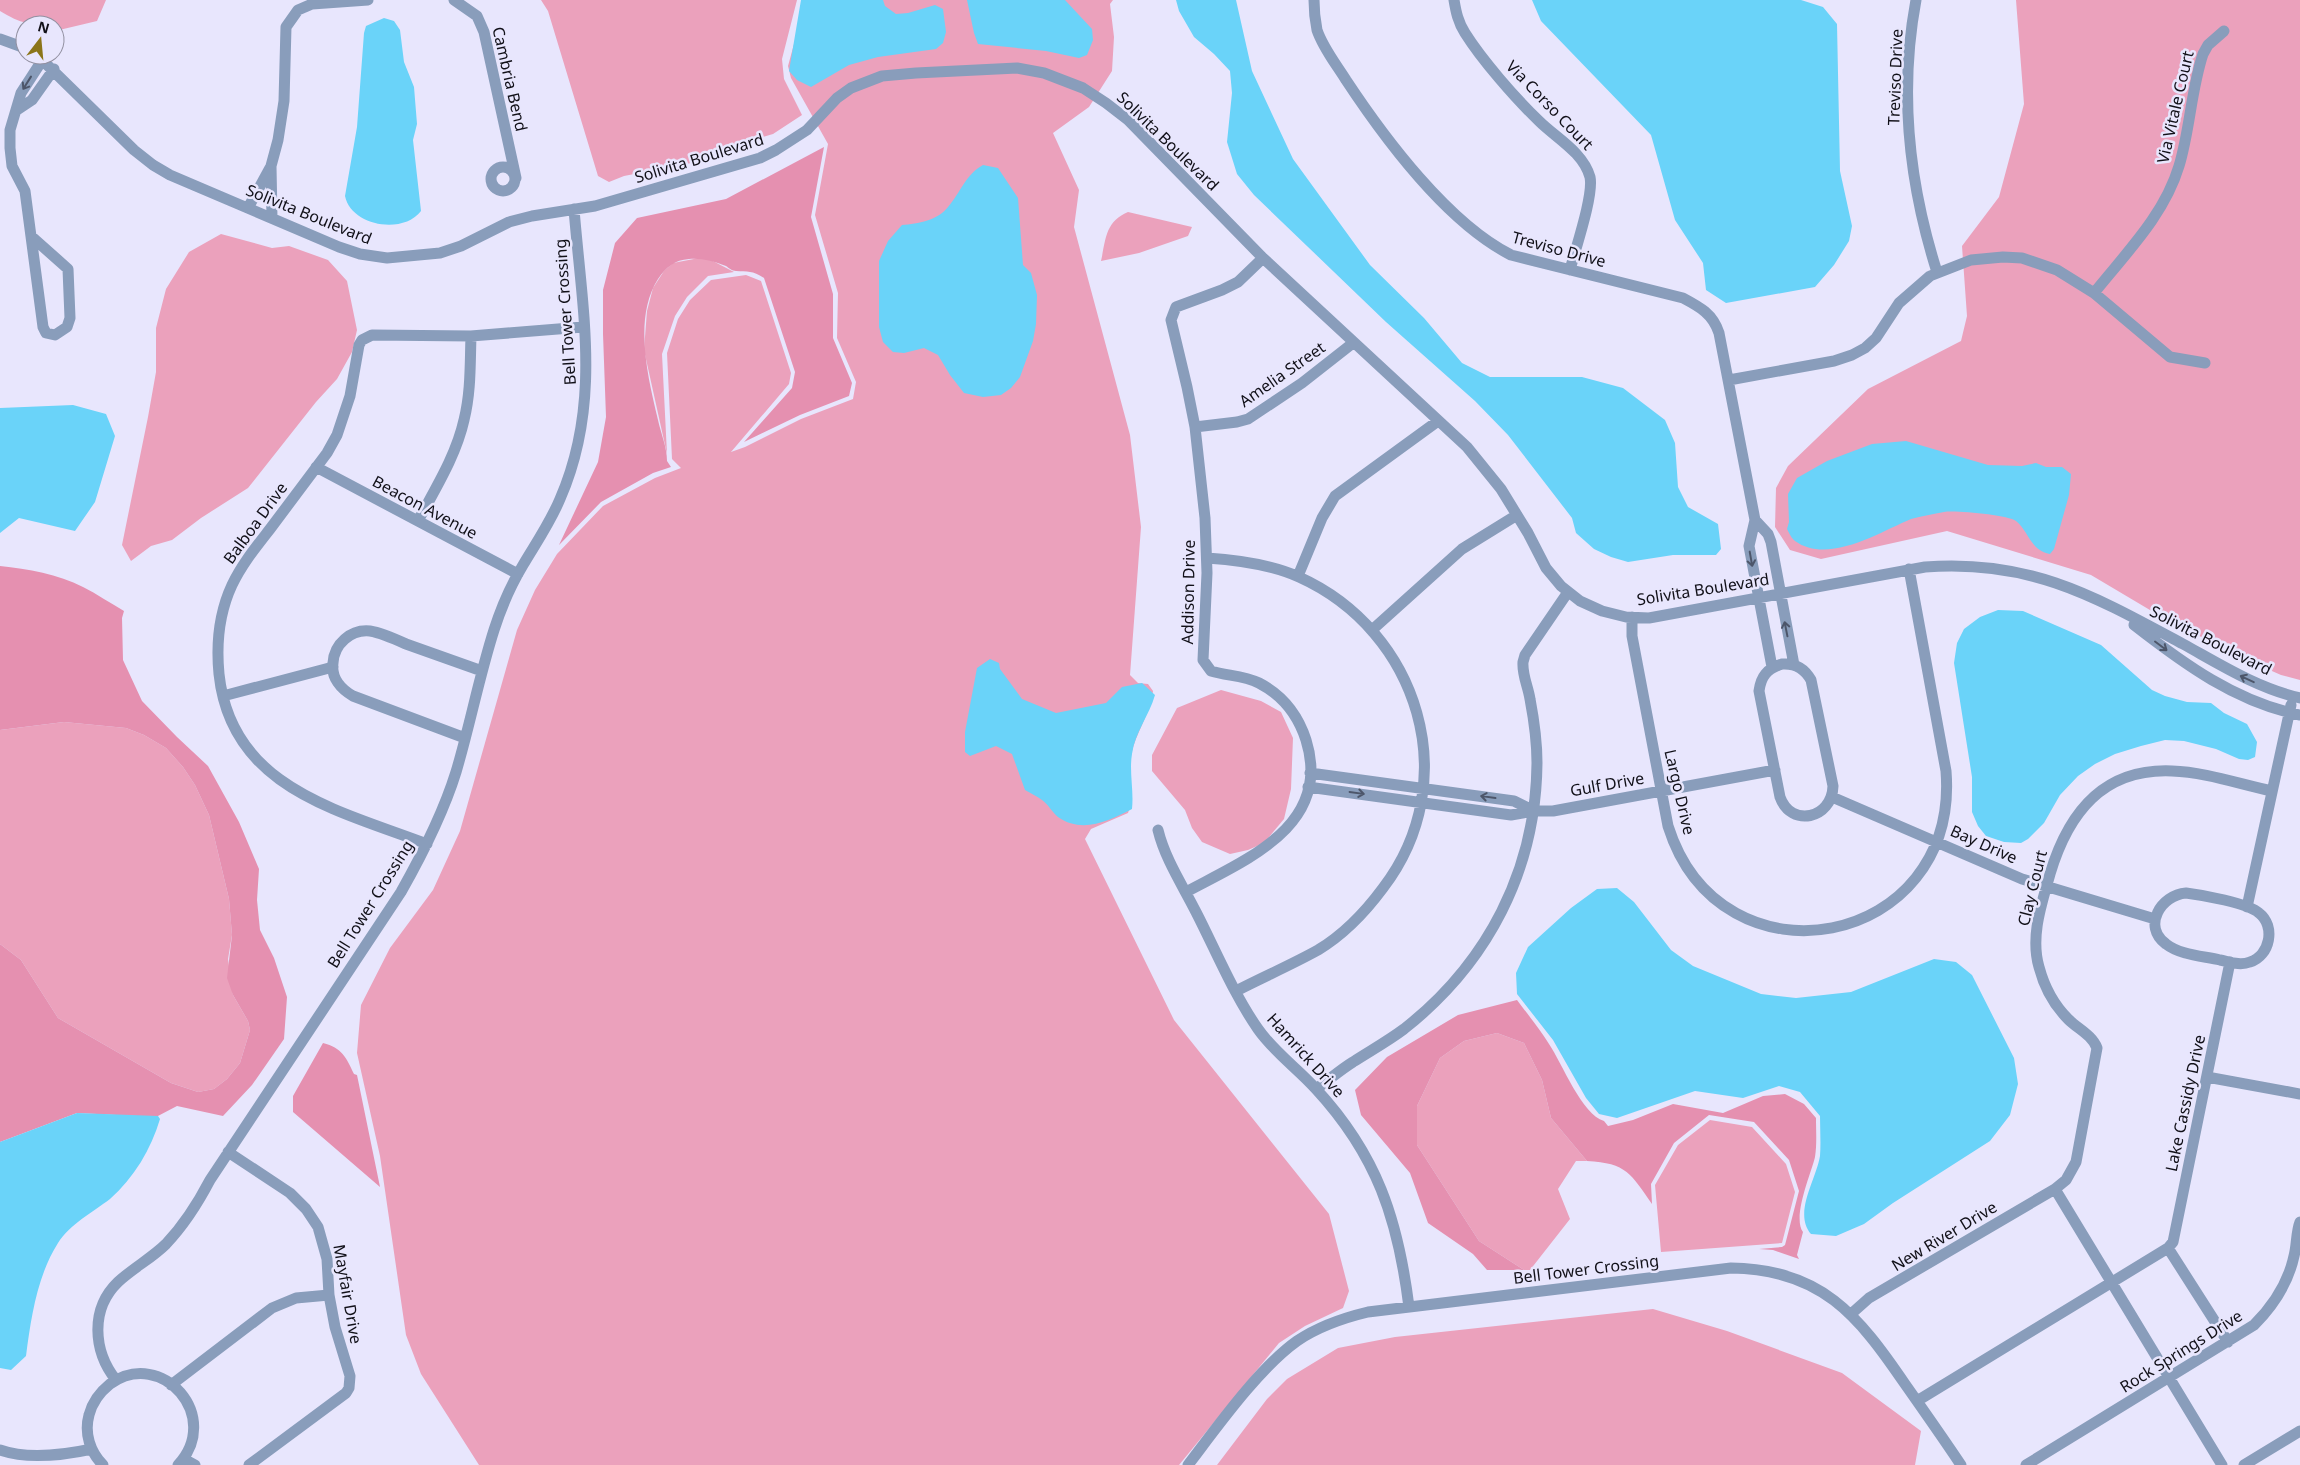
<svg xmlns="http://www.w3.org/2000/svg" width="2300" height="1465" font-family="'Noto Sans',sans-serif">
<rect width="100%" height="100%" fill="#e8e6fd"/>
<!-- green -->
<path fill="#eba1bc" d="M0 0H106L97 21 55 31V25C31 25 21 24 0 11Z
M541 0H797L782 59 784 79 802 115 773 134 750 141 722 157 624 176 609 182 598 176 548 11Z
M806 0H1113L1110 4 1114 37 1112 71 1089 107 1053 133 1079 190 1074 227 1130 435 1141 527 1130 675 1138 683 1148 684 1153 691C1149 720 1131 737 1129 770 1129 785 1134 798 1128 813L1091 829 1085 839 1174 1020 1329 1214 1349 1291 1343 1308 1305 1326 1279 1343 1179 1465H479L421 1374 406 1335 380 1156 357 1053 361 1005 390 948 433 890 460 831 517 630 535 590 557 554 603 506 655 478 681 468 672 459 667 353 678 319 690 300 711 280 746 275 761 281 791 373 789 384 731 452 745 447 801 419 853 399 856 382 837 338 838 293 815 215 828 144 791 78 788 66Z
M2016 0H2300V680L2281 675 2240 657 2155 613 2091 575 1947 531 1821 559 1790 550 1775 527 1776 488 1788 466 1868 389 1961 341 1967 316 1962 246 1999 197 2024 104Z
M1128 212 1192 227 1188 236 1139 253 1101 261C1106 239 1105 222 1128 212Z
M221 234 272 248 289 246 328 260 347 281 357 330 352 352 337 379 316 402 248 488 201 518 172 540 151 546 131 561 122 545 148 417 156 372V328L166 289 189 252Z
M699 258 711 260 734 272 708 276 687 297 675 316 662 354 667 454 644 350 647 311 653 288 664 271 673 263Z
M1221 690 1261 701 1281 712 1293 738 1291 789 1284 819 1264 843 1248 850 1230 854 1202 842 1192 828 1185 810 1152 771V755L1177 708Z
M64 722 126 728 144 735 166 748 183 767 195 785 209 815 229 899 232 935 228 959 233 995 248 1021 250 1030 240 1063 227 1079 214 1089 198 1092 171 1083 58 1018 21 960 0 944V730Z
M1497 1033 1524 1043 1542 1080 1551 1118 1587 1161H1576L1558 1189 1570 1219 1530 1270H1524L1479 1241 1417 1145V1106L1440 1058 1464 1041Z
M1710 1120 1752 1127 1786 1164 1795 1192 1782 1243 1661 1252 1655 1185 1678 1145Z
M1653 1309 1727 1331 1842 1373 1921 1431 1915 1465H1217L1267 1399 1287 1379 1338 1348 1395 1337Z"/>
<!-- forest -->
<path fill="#e590b0" d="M824 147 811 217 833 294V338L852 383 849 396 800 415 744 442 792 388 795 372 764 278C752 270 748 272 736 271 732 271 729 268 726 266 713 261 702 258 689 259 675 260 666 267 658 279 633 318 648 378 658 420 661 434 667 447 667 461L671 467 653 473 601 502 559 545 598 462 606 417 603 334V290L615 243 637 218 726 199Z
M0 566C28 569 58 574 83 587 97 594 110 603 124 611L122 618 123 660 142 701 177 737 208 766 239 822 259 869 257 900 260 930 274 958 287 997 284 1039 252 1085 223 1116 177 1106 156 1117 77 1113 0 1142V944L21 960 58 1018 171 1083 198 1092 214 1089 227 1079 240 1063 250 1030 248 1021 233 995 227 978 232 935 229 899 209 815 195 785 183 767 166 748 144 735 126 728 64 722 0 730Z
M1517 1000C1528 1015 1540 1029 1549 1044 1562 1063 1582 1115 1604 1121L1608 1126 1633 1120 1673 1104 1723 1113 1763 1096 1785 1094 1804 1104 1816 1118C1816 1130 1817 1145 1815 1157 1811 1174 1792 1217 1803 1232L1797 1255 1799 1259 1773 1250 1759 1249 1782 1247 1785 1245 1799 1191 1789 1160 1754 1122 1709 1115 1674 1143 1651 1184 1652 1204C1631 1174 1627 1163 1587 1161L1551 1118 1542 1080 1524 1043 1497 1033 1464 1041 1440 1058 1417 1106V1145L1479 1241 1524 1270H1487L1473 1254 1428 1223 1410 1173 1361 1115 1355 1090 1387 1057 1458 1015Z
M323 1043C342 1048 346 1057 354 1074L357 1075 380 1187 293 1112V1096Z"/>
<!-- water -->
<path fill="#6ad3f9" d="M801 0H883L885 6 896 14 908 13 935 5 943 9 946 32 943 43 936 49 878 57 849 65 811 87 797 80 789 71Z
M967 0H1065L1092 29 1093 40 1087 55 1079 58 1046 51 978 44 974 33Z
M1176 0H1236L1252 71 1293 159 1370 265 1424 318 1462 363 1490 377H1582L1623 388 1665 420 1675 443 1678 487 1688 507 1718 524 1721 549 1716 555H1673L1628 562 1611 557 1594 549 1576 533 1572 518 1508 435 1475 401 1386 322 1254 195 1237 174 1227 142 1232 93 1230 71 1214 54 1194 37 1179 11Z
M1532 0H1801L1823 7 1837 24 1840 171 1852 226 1849 241 1834 265 1815 287 1726 303 1706 290 1703 263 1675 220 1651 135 1541 21Z
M384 18 394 21 400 30 404 62 414 87 417 124 413 140 421 211C403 235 351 226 345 196L357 127 364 33 366 26Z
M983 165 998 168 1018 198 1023 265 1031 273 1037 295 1036 324 1033 341 1020 377 1011 388 1001 395 983 397 964 393 950 375 938 355 924 348 904 353 893 352 883 342 879 327V261L888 241 902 225C918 224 938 220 948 207 961 192 965 175 983 165Z
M73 405 106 414 115 436 95 502 75 531 19 518 0 533V408Z
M1906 441 1988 465 2022 466 2036 463 2046 467H2062L2071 474 2069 495 2054 549 2050 554C2030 550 2030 533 2016 521 2008 515 1955 510 1944 512 1934 514 1921 516 1911 519 1880 532 1828 565 1795 541 1792 539 1789 533 1787 529L1789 522 1788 494 1797 478 1827 461 1872 444Z
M1998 610 2023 611 2101 645 2152 690 2165 696 2187 702 2211 703 2224 713 2247 724 2257 742 2255 757 2248 760 2239 759 2216 749 2184 741 2165 740 2141 746 2115 754 2095 764 2078 776 2060 795 2044 823 2028 839 2021 843 2004 842 1986 836 1978 826 1972 812V777L1954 663 1957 643 1964 629 1980 617Z
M990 659 999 663 1000 669 1022 699 1056 713 1106 703 1122 687 1142 683 1155 695C1149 716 1135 732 1132 754 1129 771 1134 791 1132 809 1109 821 1082 834 1058 817 1052 812 1048 804 1042 800 1037 796 1030 793 1025 790L1012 754 996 746 970 756 965 752V732L977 668Z
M1617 888 1634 902 1671 950 1693 966 1761 994 1796 998 1851 992 1934 959 1956 962 1972 975 2014 1058 2018 1084 2010 1115 1990 1141 1893 1203 1864 1224 1836 1236 1811 1234C1793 1213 1816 1180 1820 1156 1821 1143 1820 1129 1820 1116L1800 1092 1779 1086 1743 1098 1695 1091 1617 1118 1599 1114 1586 1098 1553 1040 1517 994 1516 973 1528 947 1571 908 1597 889Z
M77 1113 158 1116 160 1119C151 1149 134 1178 110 1199 93 1212 70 1224 58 1243 37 1276 31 1318 26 1356L11 1370 0 1368V1142Z"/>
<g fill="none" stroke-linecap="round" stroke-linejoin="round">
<!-- minor -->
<path stroke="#899dbb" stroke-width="11" d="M454 0 477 16 484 32 516 178
M1314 0C1314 10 1315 20 1317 30 1323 48 1336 64 1346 80 1385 139 1448 223 1511 255L1683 298C1700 307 1713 314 1719 333L1755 520 1768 534 1771 542 1794 665
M1454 0C1456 12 1458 22 1465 33 1482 60 1515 98 1539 121 1556 138 1583 152 1590 177 1594 195 1575 250 1570 270
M1916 0C1899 91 1909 184 1937 272
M0 39 25 48
M37 55 134 150 153 165 170 175 339 247 360 254 387 258 440 253 461 246 509 222 532 216 595 206 760 158 776 150 807 130 837 98 851 88 882 76 916 73 1017 68 1044 73 1083 88 1106 103 1128 120 1263 258 1467 447 1501 489 1528 533 1546 568 1561 586 1580 601 1602 611 1626 617 1649 618 1925 567C2030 559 2094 596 2183 644 2221 665 2257 688 2300 698
M17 110 32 100 54 69
M491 179a12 12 0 1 1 24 0a12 12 0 1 1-24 0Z
M248 208 270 168
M272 218 271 166 278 140 284 101 286 27 298 10 312 4 368 0
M31 236 68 269 70 318 67 327 55 335 46 333 43 327 25 191 12 166 10 148V130L21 93 43 59
M2094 293C2125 254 2164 216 2179 166 2190 130 2191 90 2203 54L2208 45 2224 31
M1729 380 1834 361 1852 355 1865 348 1876 338 1899 303 1930 276 1971 260 2003 257 2022 258 2057 270 2094 293 2170 357 2205 363
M1195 427 1237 422 1248 419 1302 383 1353 343
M316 467 518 574
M1755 520 1749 546 1772 667
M418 521C435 489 456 456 464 420 471 392 470 364 471 336
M1207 558C1238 560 1270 564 1299 577 1419 631 1465 781 1383 888 1366 911 1343 935 1318 950 1291 965 1263 977 1236 991
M1298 576 1322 518 1335 496 1438 421
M1632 617V636L1668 826C1721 994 1960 948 1946 771L1909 569
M2134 625C2184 664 2236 702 2300 715
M1372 630 1462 549 1517 515
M1782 664C1795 663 1805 669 1811 680L1833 786C1832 819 1791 828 1780 797L1759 691C1761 676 1767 669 1782 664Z
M223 696 333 667
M465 738 353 696C341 689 331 678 333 663 334 644 351 629 370 631 382 633 395 639 406 644 432 653 457 662 482 671
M1310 773 1514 801 1534 811
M1308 787 1511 815 1534 811H1553L1775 770
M1832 797 2022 879 2155 919
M1158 830C1165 859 1183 886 1196 912 1216 951 1233 993 1258 1029 1274 1052 1297 1068 1316 1089 1377 1155 1398 1219 1409 1307
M427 844C338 810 231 788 219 674 216 643 219 613 232 585 242 564 256 547 270 529 289 504 308 478 327 453L337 435 350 396 359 345 362 340 372 335 471 336 583 327
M1186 892C1245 860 1333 826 1306 740 1298 715 1282 695 1259 683 1243 675 1227 676 1211 671L1203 660 1207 573 1205 518 1195 427 1187 387 1171 320 1176 307 1222 290 1238 282 1263 258
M2186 893C2202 895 2248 903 2259 913 2276 926 2270 956 2250 962 2240 966 2230 962 2220 960 2203 956 2180 955 2166 944 2142 926 2161 895 2186 893Z
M2247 907 2291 705
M2207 1077 2300 1094
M1316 1089C1329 1080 1340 1070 1353 1062 1370 1051 1388 1041 1404 1029 1488 963 1536 870 1537 763 1537 741 1534 720 1530 699 1528 686 1522 675 1523 662L1525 655 1568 592
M228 1152 290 1193 306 1209 318 1227 327 1259 329 1295 335 1327 350 1376 349 1388 346 1393 249 1465
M2055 1189 2222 1465
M2168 1248 2228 1342
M1851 1314 1869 1298 2055 1189 2066 1180 2076 1162 2097 1048C2092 1035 2078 1029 2068 1019 2054 1005 2044 986 2039 967 2030 936 2042 903 2050 874 2068 814 2102 768 2172 771 2205 772 2239 784 2272 791
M116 1380C93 1351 90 1309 118 1282 133 1268 152 1258 166 1244 184 1225 198 1203 210 1180L401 892C423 853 443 814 456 772 470 725 479 677 494 630 501 608 511 585 523 565 536 543 550 523 560 499 602 403 582 310 574 209
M171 1385 272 1308 296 1298 329 1295
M1917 1401 2168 1248 2173 1242 2230 962
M0 1450C28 1460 64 1455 92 1449
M184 1459 195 1465
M103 1465C90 1452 84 1433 89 1415 92 1403 100 1392 110 1384 162 1347 223 1417 178 1465
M1188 1465C1217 1427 1259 1368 1297 1341 1319 1326 1343 1318 1368 1312L1731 1268C1821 1269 1858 1315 1905 1384 1924 1411 1943 1438 1961 1465
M2026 1465 2254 1325C2274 1305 2288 1284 2294 1256 2297 1245 2296 1232 2300 1222
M2244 1465 2300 1431"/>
</g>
<!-- one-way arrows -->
<defs><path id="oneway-shaft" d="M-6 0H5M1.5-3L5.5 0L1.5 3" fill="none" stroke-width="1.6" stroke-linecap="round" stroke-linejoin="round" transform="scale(1.25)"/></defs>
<g stroke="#4d566a">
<use href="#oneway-shaft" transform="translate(27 83) rotate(122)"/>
<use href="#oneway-shaft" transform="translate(1751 559) rotate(80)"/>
<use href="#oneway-shaft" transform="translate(1786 629) rotate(-101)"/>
<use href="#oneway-shaft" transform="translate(2161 646) rotate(37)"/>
<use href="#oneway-shaft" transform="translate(2247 679) rotate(-155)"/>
<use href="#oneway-shaft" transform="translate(1357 793) rotate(8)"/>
<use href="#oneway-shaft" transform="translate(1488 797) rotate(-172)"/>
</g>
<g text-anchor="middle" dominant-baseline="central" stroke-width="5" stroke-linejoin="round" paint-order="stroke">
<!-- street labels -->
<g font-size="16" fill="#111018" stroke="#e8e6fd">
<text transform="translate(1895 77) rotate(-88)">Treviso Drive</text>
<text transform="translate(510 79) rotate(77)">Cambria Bend</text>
<text transform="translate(1550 105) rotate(46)">Via Corso Court</text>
<text transform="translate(2175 107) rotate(-77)">Via Vitale Court</text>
<text transform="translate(1168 141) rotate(44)">Solivita Boulevard</text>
<text transform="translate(699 158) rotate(-17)">Solivita Boulevard</text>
<text transform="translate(309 214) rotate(22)">Solivita Boulevard</text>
<text transform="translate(1559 249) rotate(15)">Treviso Drive</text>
<text transform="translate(565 312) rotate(-94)">Bell Tower Crossing</text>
<text transform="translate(1282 374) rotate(-35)">Amelia Street</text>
<text transform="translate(425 507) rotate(28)">Beacon Avenue</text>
<text transform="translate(255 523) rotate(-54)">Balboa Drive</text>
<text transform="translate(1703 589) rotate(-9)">Solivita Boulevard</text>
<text transform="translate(1188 592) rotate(-89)">Addison Drive</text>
<text transform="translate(2211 640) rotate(27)">Solivita Boulevard</text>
<text transform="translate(1607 784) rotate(-10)">Gulf Drive</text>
<text transform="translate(1680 792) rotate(77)">Largo Drive</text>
<text transform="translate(1984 844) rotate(24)">Bay Drive</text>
<text transform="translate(2032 888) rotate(-76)">Clay Court</text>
<text transform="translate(370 904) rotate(-58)">Bell Tower Crossing</text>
<text transform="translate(1306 1055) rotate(48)">Hamrick Drive</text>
<text transform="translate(2185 1103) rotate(-78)">Lake Cassidy Drive</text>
<text transform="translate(1944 1236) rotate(-31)">New River Drive</text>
<text transform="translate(1586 1269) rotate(-7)">Bell Tower Crossing</text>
<text transform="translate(348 1294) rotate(80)">Mayfair Drive</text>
<text transform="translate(2181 1351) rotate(-32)">Rock Springs Drive</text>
</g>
</g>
<!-- north arrow -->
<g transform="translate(40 40) rotate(16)"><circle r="24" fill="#e8e6fd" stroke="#9290a1"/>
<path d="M0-4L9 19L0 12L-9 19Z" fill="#8b7519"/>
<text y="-8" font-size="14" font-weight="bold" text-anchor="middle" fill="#111018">N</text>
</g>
</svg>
